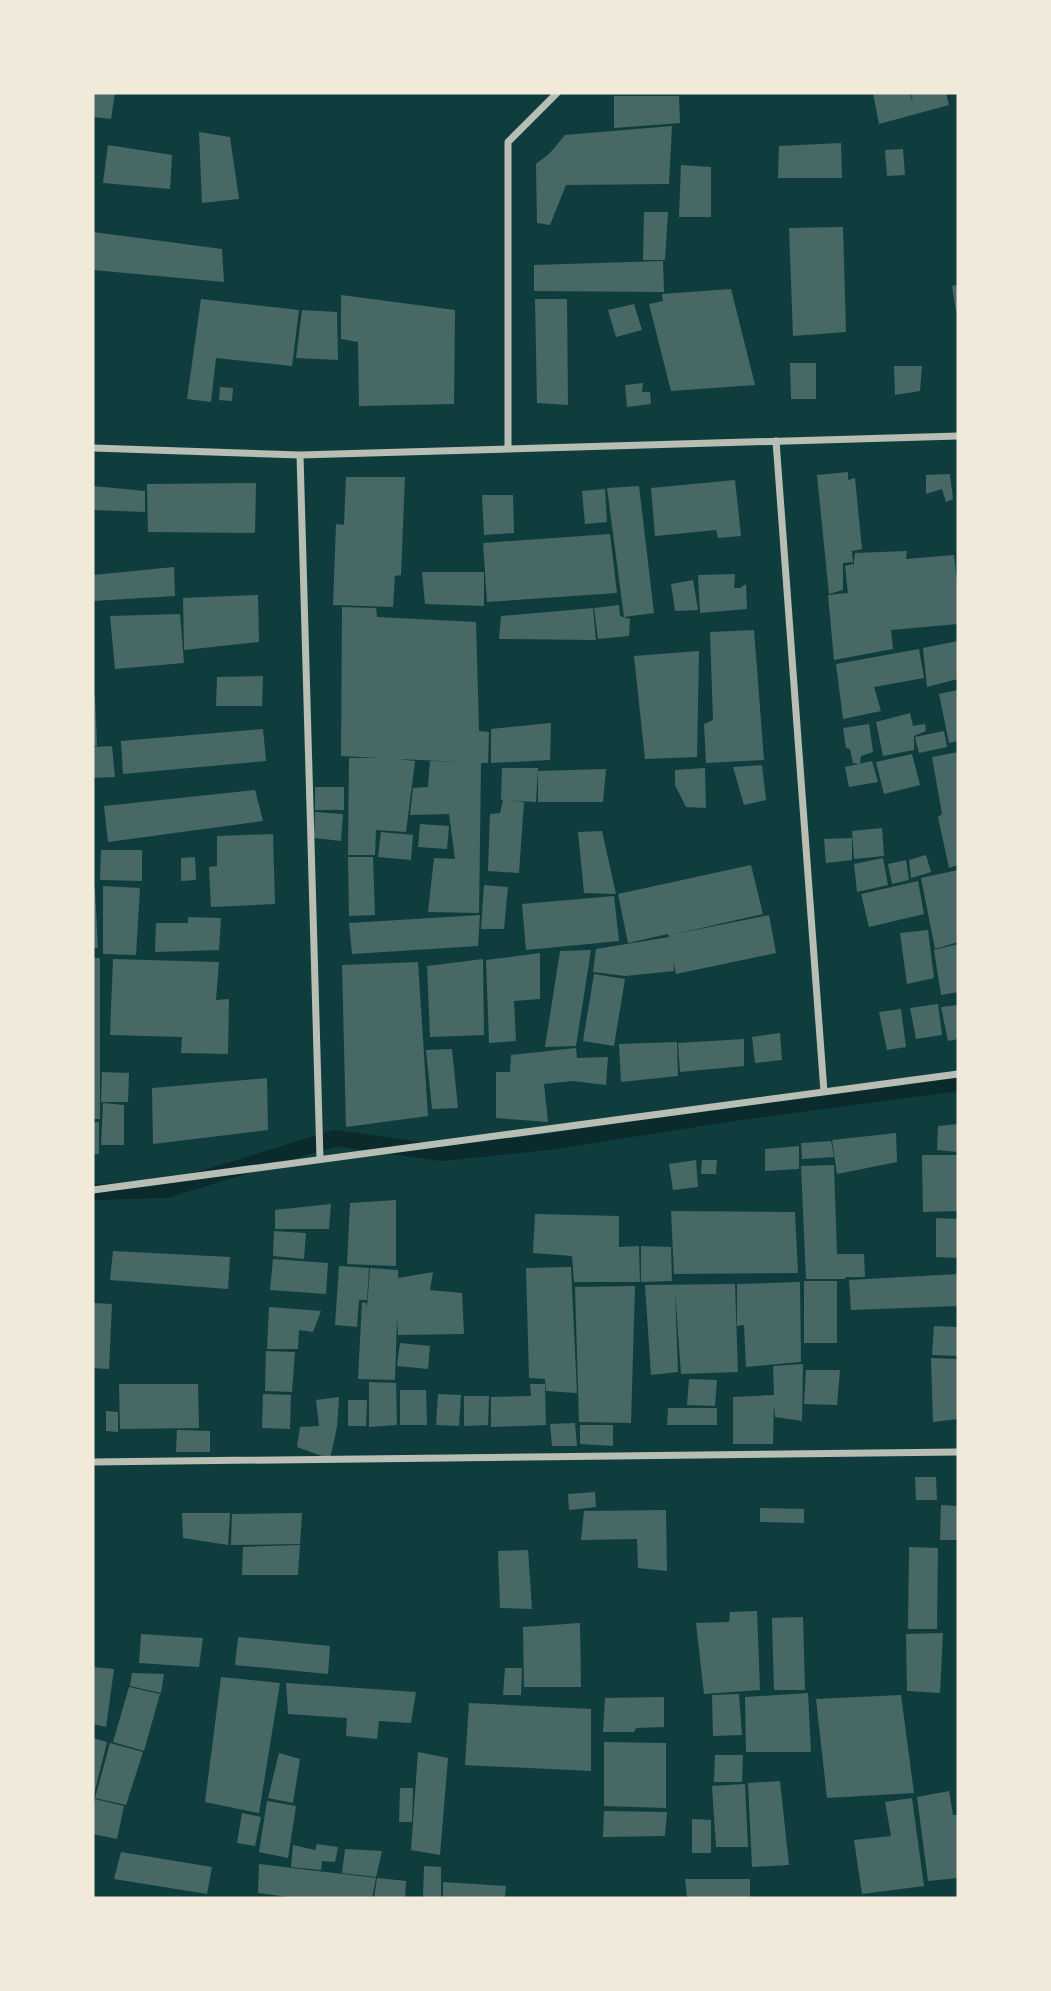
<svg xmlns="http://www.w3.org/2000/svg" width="1051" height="1991" font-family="'PT Serif',serif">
<rect width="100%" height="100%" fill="#0f3d3e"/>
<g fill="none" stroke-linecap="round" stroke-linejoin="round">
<!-- stream -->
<path stroke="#0a2a2b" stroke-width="16" d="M93 1192 166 1190 335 1138 442 1153 548 1142 733 1113 958 1083"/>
</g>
<!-- building -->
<path fill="#486865" d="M93 93H115L111 119 93 117Z
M873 93H910L913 105 911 93H946L949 105 879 124Z
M614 96H679L680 123 614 128Z
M672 126 669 184 566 185 550 225 537 223 536 164 550 153 565 135Z
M199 132 230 137 239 199 202 203Z
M841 143 842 178H778L779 146Z
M108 145 172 155 170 189 103 183Z
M903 149 905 175 887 176 885 150Z
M681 165 711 167V217H679Z
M644 212H668L665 260H643Z
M843 227 846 332 793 336 789 228Z
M93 232 222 249 224 282 93 270Z
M663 261 664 292 534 291V265Z
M958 285V317H957L952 286Z
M731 289 755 385 671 391 649 304 663 301 662 294Z
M341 295 455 310 454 404 359 406 358 342 341 339Z
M201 299 299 310 292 366 216 358 211 402 187 399Z
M535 299H567L568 405 537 403Z
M634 304 642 330 616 337 608 310Z
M302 310 337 312 338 360 296 358Z
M790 363H816V399H791Z
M894 366H922L920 391 895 395Z
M643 383 642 392H650L651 404 627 407 625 385Z
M220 387 233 388 232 401 219 400Z
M848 472V480L855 478 862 549 852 551 853 562 843 563V590L829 594 817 475Z
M950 474 953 499 946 502 942 489 926 494V475Z
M346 477H405L401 575 395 576 393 607 333 605 336 524 344 525Z
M735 480 741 536 718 538 716 530 655 536 651 488Z
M256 483 255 533 148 532 147 484Z
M93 486 145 491V512L93 510Z
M639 486 654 613 624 617 607 488Z
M605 489 607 522 585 524 582 491Z
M482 495H513L514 533 484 535Z
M610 534 617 593 487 602 483 543Z
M907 551 906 559 954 555 958 593V624L891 630 893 649 834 660 828 595 848 593 845 566 853 564V569L855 553Z
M174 567 175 596 93 601V575Z
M422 572H484V606L425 604Z
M735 574 734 588H740L746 584 747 609 700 613 698 575Z
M693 580 698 610 675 611 671 584Z
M258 595 259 642 184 650 183 598Z
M619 605 620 616 630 619 629 636 598 639 594 608Z
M342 607 376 608 377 617 476 622 479 731 489 732 488 763H481L479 913 428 912 434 858 455 859 449 814 410 815 413 788 428 787 430 761 462 762 398 759 415 761 406 832 376 830 375 855H348L349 758H379L341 756Z
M593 608 596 640 499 639 501 616Z
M180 614 184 663 115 669 110 616Z
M754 630 764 760 706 763 704 724 713 720 710 632Z
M958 641V679L927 687 923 648Z
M919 649 924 678 874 687 881 711 843 719 836 664Z
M699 651 697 757 645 759 634 656Z
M263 676 262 706H216L217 677Z
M958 690V741L949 743 939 694Z
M93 696H95L97 746H93Z
M910 713 913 726 925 724 926 731 914 736V750L883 756 876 722Z
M551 723 550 760 491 763V729Z
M869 724 873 752 861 756 860 764 853 763 850 749 846 748 843 728Z
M263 729 266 761 123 774 121 741Z
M944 731 947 747 919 753 915 737Z
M112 746 115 777 93 778V747Z
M958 752V865L949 868 938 817 942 814 932 757Z
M912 754 920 785 884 794 876 762Z
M872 761 878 782 849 787 845 767Z
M762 765 766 800 744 805 733 767Z
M502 768H538L536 802 506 800 524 802 519 873 488 871 490 814 500 813 503 800 501 799Z
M705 768 706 808 686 807 675 785V770Z
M606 769 603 802H538V771Z
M315 787H344V810H315Z
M255 790 263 821 108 842 104 806Z
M315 812 343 814 341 841 314 838Z
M420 824 449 826 447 849 418 847Z
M882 828 884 856 854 859 852 831Z
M602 831 616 894 584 893 578 832Z
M381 832 413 835 411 860 378 857Z
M273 834 275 904 211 907 209 867 217 866V836Z
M852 838V860L826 863 824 839Z
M101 850H142V881L100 880Z
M926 855 931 872 911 878 909 860Z
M195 857 196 880 181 881V858Z
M348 857H373L375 915 349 916Z
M883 858 888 885 857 892 854 864Z
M906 860 909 880 892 884 888 864Z
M751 865 763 914 675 934 769 915 776 953 676 974 673 960 674 971 625 976 593 972 596 949 669 937 668 934 628 943 618 894Z
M958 870V942L935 949 921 878Z
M918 881 924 914 869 927 861 894Z
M484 885 508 887 504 929H481Z
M103 886 140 888 136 955 103 954Z
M93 888H95L98 948H93Z
M614 896 619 941 526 950 522 904Z
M480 915 478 946 352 954 349 923Z
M188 917 221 918 219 950 155 952 156 923H188Z
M928 930 934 978 907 984 900 933Z
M958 944V992L941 995 934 950Z
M591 950 576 1046 545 1047 560 951Z
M540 953V999L514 1001 516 1041 489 1043 486 960Z
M93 958H100V1119H93Z
M113 959 219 962 216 1000 229 999 228 1054 181 1053 182 1037 110 1035Z
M483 959 484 1035 430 1037 427 966Z
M418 962 428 1116 346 1127 342 965Z
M594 974 625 979 614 1046 583 1041Z
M938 1004 942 1035 916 1039 910 1008Z
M958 1005V1039L948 1041 941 1007Z
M901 1009 906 1047 887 1050 879 1012Z
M780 1033 782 1060 755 1063 752 1037Z
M744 1039V1066L680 1072 678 1043Z
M677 1042 678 1076 621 1082 619 1044Z
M576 1048 577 1058 608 1057 606 1085 573 1081 544 1084 548 1122 496 1118V1072H510L511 1055Z
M452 1049 458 1108 432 1109 426 1050Z
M102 1072 129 1073 128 1102H101Z
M267 1078 268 1130 153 1144 152 1088Z
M103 1103 124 1105V1145H101Z
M93 1122H99V1154H93Z
M958 1124V1152L937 1150 938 1126Z
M896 1133 897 1162 837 1174 832 1140Z
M831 1141 834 1157 802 1159 801 1143Z
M799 1146V1169L765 1171V1149Z
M922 1155H958V1211L923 1212Z
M696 1160 698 1187 673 1190 669 1164Z
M702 1160H717L716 1174H701Z
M834 1165 837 1254H864L865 1277H846L845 1279H806L801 1166Z
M396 1200V1266L347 1264 350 1203Z
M331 1204 329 1229H275V1210Z
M671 1211 795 1212 798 1273 674 1274Z
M535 1214 619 1216V1247L639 1246 640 1282H574L572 1256 533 1253Z
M936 1218 958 1219V1258L936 1257Z
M274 1231 306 1233 304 1259 273 1256Z
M641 1246 671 1247 672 1281 641 1282Z
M113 1251 230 1257 228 1289 110 1280Z
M273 1259 328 1263 326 1294 270 1290Z
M339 1266 369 1268 367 1300H359L357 1327 335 1325Z
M571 1267 577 1393 546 1391 545 1379 529 1378 526 1268Z
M370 1268 398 1270V1278L433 1272 430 1290 462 1293 464 1334 398 1335 397 1318 395 1380 358 1379 362 1302 366 1303 367 1307Z
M958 1274V1306L851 1310 849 1280Z
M804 1281H837V1343H804Z
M800 1282 801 1362 746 1367 744 1325 737 1326V1284Z
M735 1284 738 1372 681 1374 675 1290 678 1372 651 1375 645 1285Z
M635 1286 631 1423 579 1422 575 1287Z
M93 1303 112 1304 109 1369 93 1368Z
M269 1307 321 1311 313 1332 299 1330 298 1349H267Z
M934 1326 958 1327V1356L932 1355Z
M400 1343 430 1346 428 1369 397 1366Z
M266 1351 295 1352 292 1392 265 1391Z
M931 1358 958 1359V1419L933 1422Z
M803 1364 802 1421 775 1417 774 1404 773 1444H733V1397L774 1395 773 1366Z
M806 1370H840L837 1405 804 1404Z
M689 1379 717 1380 715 1406 687 1405Z
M369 1382 396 1383 397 1425 369 1427Z
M119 1384H198L199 1428 120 1429Z
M530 1384H545L546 1425 491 1427V1397L531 1396Z
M400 1390H426L427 1425H400Z
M263 1394 291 1395 290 1429 262 1428Z
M438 1394 461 1395 459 1426 436 1425Z
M464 1396H489L488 1425 464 1426Z
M339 1397 337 1427 330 1459 297 1447 300 1427 319 1426 316 1400Z
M348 1400H367L366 1426H348Z
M668 1408H717V1425H667Z
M106 1411 118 1412V1432L106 1431Z
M575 1423 577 1446H552L550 1424Z
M580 1425H613V1446L580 1444Z
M177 1430 210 1431V1452H176Z
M915 1477H936L937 1500H916Z
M595 1492 596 1507 569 1510 568 1494Z
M941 1505 958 1506V1540H940Z
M760 1508 804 1509V1523L760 1522Z
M666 1510 667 1571 638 1568 637 1539 581 1540 584 1511Z
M182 1513H230L228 1545 183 1538Z
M302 1513 300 1544 231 1545 232 1514Z
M300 1545 298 1575H242L243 1547Z
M909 1547 938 1548 937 1629H908Z
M528 1550 532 1609 500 1608 498 1551Z
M757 1611 760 1690 704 1694 696 1623 729 1622 730 1612Z
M803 1617 805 1690H774L772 1618Z
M580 1623 581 1687H524L523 1627Z
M943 1633 940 1693 907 1691 906 1634Z
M141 1634 203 1638 199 1667 139 1663Z
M238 1637 330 1646 328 1674 235 1665Z
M93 1667 114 1669 106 1727 93 1724Z
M505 1668H522L521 1695H503Z
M132 1673 164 1674 161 1693 130 1686Z
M221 1677 280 1683 259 1813 205 1802Z
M286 1683 416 1692 411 1723 379 1721 377 1739 346 1736 347 1718 288 1714Z
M129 1687 160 1694 144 1751 113 1742Z
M808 1693 811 1752H746L745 1697Z
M739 1694 742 1735 713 1736 712 1695Z
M901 1695 914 1793 827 1798 816 1699Z
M664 1697V1727L636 1728 634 1732H603L605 1698Z
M469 1703 591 1709V1771L465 1765Z
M93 1738 107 1742 94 1795H93Z
M604 1742 666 1743V1808L604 1806Z
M110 1743 143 1752 126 1805 95 1798Z
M418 1752 448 1758 440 1855 411 1850Z
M279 1753 300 1759 293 1803 268 1798Z
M715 1755H743L742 1782H714Z
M780 1781 789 1865 752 1867 748 1783Z
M745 1784 748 1847H716L712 1786Z
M400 1788H413L412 1822H399Z
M949 1791 953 1815H958V1878L928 1881 917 1797Z
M912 1798 924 1886 862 1894 854 1840 891 1836 885 1802Z
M95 1799 124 1806 117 1839 93 1834V1812Z
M267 1801 296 1806 288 1858 259 1852Z
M604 1811 667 1812 665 1836 603 1837Z
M242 1813 261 1817 255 1846 237 1843Z
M692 1819 711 1820V1853H692Z
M317 1844 338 1847 335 1862 322 1861 321 1870 291 1867 293 1845 315 1850Z
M345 1849 382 1851 376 1877 342 1873Z
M121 1852 212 1867 207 1894 114 1879Z
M259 1864 376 1878 372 1898H296L258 1893Z
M424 1866 441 1867V1898H423Z
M377 1878 406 1881 405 1898H374Z
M685 1879H750V1898H687Z
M443 1882 506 1886 505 1898H443Z"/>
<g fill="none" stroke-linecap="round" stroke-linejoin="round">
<!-- minor -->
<path stroke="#b8beb3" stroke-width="7" d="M776 441 824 1092
M93 448 300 455 958 436
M508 449V142L557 93
M300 455 320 1159
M93 1190 958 1074
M93 1462 958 1452"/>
</g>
<!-- border -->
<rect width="1051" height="1991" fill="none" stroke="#f1e9da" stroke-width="189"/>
</svg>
